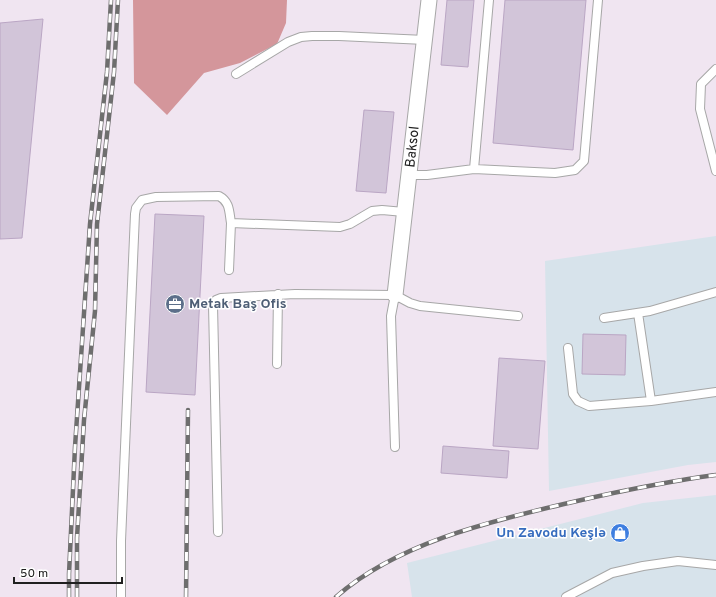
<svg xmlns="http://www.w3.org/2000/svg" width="716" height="597" font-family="Overpass,sans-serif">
<rect width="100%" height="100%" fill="#f0e5f1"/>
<!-- industrial -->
<path fill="#d7e3eb" d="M716 236V462L688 465 549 491 545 261Z
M716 495V597H412L407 563 643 503Z"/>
<!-- forest -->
<path fill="#d4969b" d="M133 0H287L286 23 277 44 240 63 204 73 167 115 134 83Z"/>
<!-- building -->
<path fill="#d2c5d9" stroke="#baa6c4" d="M447 0H474L468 67 441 65Z
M505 0H586L573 150 493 143Z
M43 19 22 238 0 239V23Z
M364 110 394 112 386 193 356 191Z
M155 214 204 216 195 395 146 392Z
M583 334 626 335 625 375 582 374Z
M499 358 545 361 538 449 493 446Z
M443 446 509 451 507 478 441 473Z"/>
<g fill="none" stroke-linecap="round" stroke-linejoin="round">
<!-- service casing -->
<g stroke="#a7a7a7" stroke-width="10">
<path id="service" d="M716 69 701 84 700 109 716 171
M236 74 288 42 301 37 312 36H339L425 40
M474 169 489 0
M409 175H427L474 169 555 173 575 170 584 161 598 0
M229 270 231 223
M638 313 651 401
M604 318 650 311 716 292
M568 348 573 394 578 401 589 406 651 401 716 392
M277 364 278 294
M395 447 391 316 395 295
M218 532 213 305 216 300 221 298 295 294 395 295 410 303 420 306 518 316
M121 597V541L135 214 136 208 142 200 156 197 219 196C230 202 229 211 231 223L340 227 350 224 372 211 382 210 404 212
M566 597 612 573 643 566 678 561 716 565"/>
</g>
<!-- minor casing -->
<g stroke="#a7a7a7" stroke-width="17">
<path id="minor" d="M395 295 429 0"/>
</g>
<!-- service -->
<use href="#service" stroke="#fff" stroke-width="8"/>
<!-- minor -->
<use href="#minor" stroke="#fff" stroke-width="15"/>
<!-- rail casing -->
<g stroke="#6e6e6e" stroke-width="4.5">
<path id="rail" d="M69 597V574L75 447 90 224 107 72 111 0
M77 597V538L84 420 95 311 97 224 114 72 118 0
M186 597 188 410
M336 597C396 544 487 522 564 504 598 496 631 489 665 483 682 480 699 477 716 475"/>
</g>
<!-- rail -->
<use href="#rail" stroke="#fff" stroke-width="3" stroke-dasharray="9" stroke-linecap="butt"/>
</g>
<!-- icons -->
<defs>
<g id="office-disc" transform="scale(1)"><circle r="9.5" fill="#5c6f8a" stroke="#fff"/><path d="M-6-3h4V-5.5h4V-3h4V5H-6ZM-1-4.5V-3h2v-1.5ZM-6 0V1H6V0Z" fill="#fff"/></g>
<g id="shop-disc" transform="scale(1)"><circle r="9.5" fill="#3f7fe0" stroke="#fff"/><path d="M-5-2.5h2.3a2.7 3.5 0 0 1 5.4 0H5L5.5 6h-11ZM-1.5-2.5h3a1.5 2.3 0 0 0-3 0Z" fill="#fff"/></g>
</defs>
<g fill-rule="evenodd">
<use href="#office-disc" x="175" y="304"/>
<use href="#shop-disc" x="620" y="533"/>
</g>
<g text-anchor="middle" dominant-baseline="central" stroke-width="3" stroke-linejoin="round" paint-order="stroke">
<!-- street labels -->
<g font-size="14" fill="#202020" stroke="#fff">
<text transform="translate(413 147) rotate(-84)">Baksol</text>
</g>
<!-- service labels -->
<g font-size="14" font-weight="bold" fill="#4e5e75" stroke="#fff" text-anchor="start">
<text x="189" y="304">Metak Baş Ofis</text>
</g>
<!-- shop labels -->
<g font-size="14" font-weight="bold" fill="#366cbe" stroke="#fff" text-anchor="end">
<text x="606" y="533">Un Zavodu Keşlə</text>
</g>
</g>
<!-- scale -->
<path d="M14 577v6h108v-6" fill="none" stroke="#202020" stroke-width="2"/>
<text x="20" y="577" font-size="12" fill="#202020" stroke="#ffffff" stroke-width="3" paint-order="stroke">50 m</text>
</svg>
